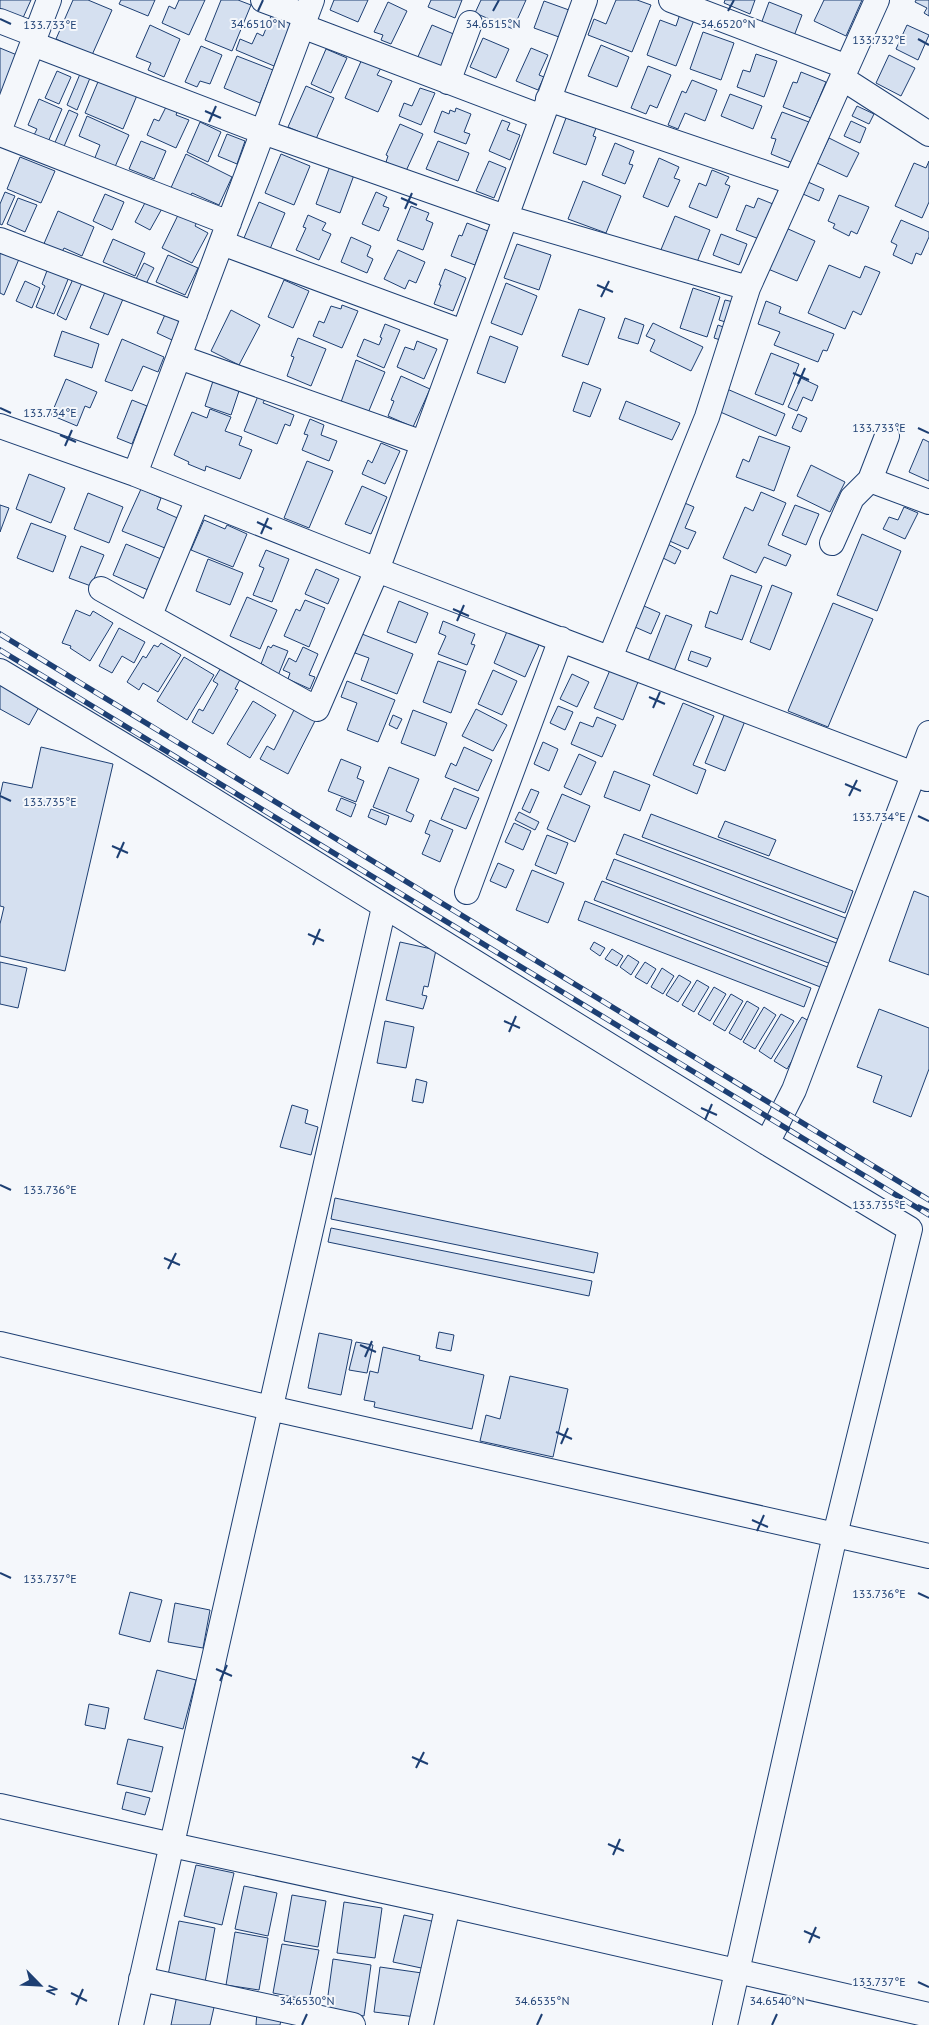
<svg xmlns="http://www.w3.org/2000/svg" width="929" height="2025" font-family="'PT Sans',sans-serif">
<rect width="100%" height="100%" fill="#f4f7fb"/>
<!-- building -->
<path fill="#d5e0f0" stroke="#1d3f73" d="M0 0H31L22 20 0 11Z
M73 0H88L112 10 92 55 56 39Z
M121 0H155L148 16 119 4Z
M179 0H205L189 35 162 23 169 6 175 9Z
M221 0H238L251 5 232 51 205 40Z
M334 0H368L358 22 330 10Z
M431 0H462L455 18 428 7Z
M481 0H526L513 29 475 13Z
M616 0H637L651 5 632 52 588 35 594 19 606 24Z
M725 0H755L750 14 724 3Z
M824 0H862L846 36 814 21Z
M916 0H929V16L924 13 927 8 915 2Z
M544 1 569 10 559 37 534 28Z
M388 2 407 11 391 44 381 40 383 35 374 32Z
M769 2 802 15 794 36 761 24Z
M273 11 293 20 274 66 236 50 240 39 252 44 257 33 263 36Z
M680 14 694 20 676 66 647 55 660 20 676 26Z
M150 25 180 39 164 77 148 70 151 63 136 57Z
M432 25 456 35 441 69 417 59Z
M907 25 929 35 918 60 896 49Z
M703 32 734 43 721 80 690 69Z
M483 38 509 49 496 78 470 67Z
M601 45 629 57 617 87 588 76Z
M201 46 222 55 210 84 200 81 197 87 185 82Z
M0 48 17 55 0 96Z
M531 48 548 55 539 75 544 77 538 90 516 81Z
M326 49 347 58 331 93 311 84Z
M756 54 777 61 764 97 737 87 743 70 750 72Z
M889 55 915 68 901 96 876 83Z
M237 56 273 70 260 103 224 88Z
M362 59 381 68 377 75 392 81 378 112 345 98Z
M648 66 671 75 657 108 650 105 646 114 631 108Z
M57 71 71 77 59 104 45 98Z
M801 72 826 82 811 118 783 107 793 82 797 83Z
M80 74 90 78 77 110 67 105Z
M100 77 138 93 123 129 85 113Z
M692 80 717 90 705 121 685 113 678 129 668 125 682 91 686 93Z
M306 86 334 98 316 139 288 127Z
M420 88 435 93 421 125 399 116 404 103 412 106Z
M730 94 762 106 753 129 721 116Z
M39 99 62 109 48 142 34 135 37 129 28 125Z
M167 105 178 110 176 115 189 120 176 148 147 135 154 119 159 121Z
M857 106 874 114 869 124 852 116Z
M456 108 471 114 464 132 470 134 466 144 434 132 442 111 449 114 450 110 455 112Z
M69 110 78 114 62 151 53 147Z
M782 112 809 122 793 163 771 154 776 139 771 138Z
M87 116 129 135 114 169 94 160 100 145 79 136Z
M566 118 596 128 593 136 596 137 586 165 553 153Z
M502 120 510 123 507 130 520 135 510 160 489 151Z
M851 121 866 128 860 143 844 136Z
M200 122 221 132 208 162 187 152Z
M400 124 423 134 406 171 386 162 388 156 386 155Z
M227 134 245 141 237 164 218 156Z
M829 138 859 153 847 177 817 163Z
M141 141 166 151 154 179 129 169Z
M438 141 469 153 458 181 426 169Z
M615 143 634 151 629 164 633 165 625 184 602 175Z
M186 154 232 177 219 205 192 193 189 198 170 190Z
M281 154 310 166 294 205 265 193Z
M20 157 55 171 41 203 7 189Z
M659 158 679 167 674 178 680 180 668 207 643 197Z
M489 161 506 168 494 198 476 191Z
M929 161V202L922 218 895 206 914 163 926 168Z
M330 166 354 175 340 213 316 204Z
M712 170 729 177 725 184 730 186 717 218 689 207 699 183 706 186Z
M583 181 621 196 606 233 568 219Z
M808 182 824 189 819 201 803 194Z
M5 192 15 196 2 225 0 224V204Z
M376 192 387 197 383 206 389 208 379 231 362 224Z
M105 194 124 202 112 230 93 221Z
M839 195 869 207 857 234 851 231 849 236 833 228 835 224 828 221Z
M148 197 164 205 150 230 135 222Z
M18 198 37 205 25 232 7 224Z
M758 198 773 204 759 239 736 230 746 205 754 208Z
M259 202 285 213 270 249 244 238Z
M411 206 429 213 426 220 433 223 423 250 397 240Z
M58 211 94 227 82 256 64 248 61 254 43 246Z
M180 211 198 220 195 226 208 233 192 263 162 248Z
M308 215 326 223 322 230 331 234 319 260 296 250 306 228 303 227Z
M675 216 710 230 695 267 660 252Z
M901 220 929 232V237L921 255 916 253 912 264 893 255 897 245 891 242Z
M467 223 488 231 475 265 451 256 459 235 462 236Z
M786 228 815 241 797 281 768 269Z
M721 234 747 244 739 265 713 255Z
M351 237 371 246 367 256 373 259 367 273 341 262Z
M113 239 145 253 135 276 103 262Z
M517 244 551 255 539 290 504 278Z
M398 250 425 262 416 283 409 280 405 289 384 279Z
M0 251 19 259 4 295 0 293Z
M168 255 198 268 185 295 156 282Z
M144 263 154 268 145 286 135 281Z
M829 265 860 278 865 266 880 272 861 315 853 311 845 329 808 313Z
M48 268 69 277 54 314 36 307 45 286 42 284Z
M445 269 466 278 453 311 434 304 441 285H439Z
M73 279 82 283 66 320 57 315Z
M284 280 309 291 293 328 268 317Z
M25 281 40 288 32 308 16 301Z
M506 283 537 296 522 335 491 323Z
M693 288 720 297 707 337 680 328Z
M105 292 123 299 108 335 90 328Z
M725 300 738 303 732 324 719 320Z
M766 301 781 307 779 313 834 334 827 351 823 350 818 362 774 345 780 332 758 324Z
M342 305 358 311 342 348 313 336 319 321 324 323 331 306 341 309Z
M579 309 605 318 588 365 562 356Z
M167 310 176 313 179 324 172 340 157 333Z
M231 310 260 325 239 365 211 351Z
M625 318 644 325 638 344 618 338Z
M653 323 703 347 691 371 650 351 655 340 646 336Z
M385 324 400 330 384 368 357 356 364 339 379 345 382 338 380 337Z
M718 325 731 330 727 342 714 338Z
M62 331 99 344 92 368 54 356Z
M490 336 518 347 505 383 477 373Z
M298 338 326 349 311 386 287 376 294 357 291 356Z
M122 339 164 357 158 372 143 366 132 391 105 381Z
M417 341 437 349 424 379 397 367 405 347 414 350Z
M771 353 799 364 783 405 755 394Z
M356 360 385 372 368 413 341 402Z
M401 376 430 389 413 427 388 416 394 401 391 400Z
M801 378 818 386 812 401 803 397 797 411 788 407Z
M66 379 97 392 90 408 85 406 77 426 51 415Z
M213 381 239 391 231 415 205 406Z
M583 382 601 389 590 417 573 411Z
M727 389 785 414 776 436 718 411Z
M258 396 265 399 263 403 294 415 290 426 285 424 277 444 244 431Z
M132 400 147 406 132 444 117 438Z
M626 401 680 423 672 440 619 419Z
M210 409 231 417 225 431 242 437 239 445 252 450 240 479 206 466 205 471 188 464 189 462 174 455 192 412 207 418Z
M798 414 807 418 801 432 792 428Z
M310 419 324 425 321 435 337 441 329 461 302 450 308 435 304 434Z
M759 436 790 447 774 491 736 477 743 459 749 462Z
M923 439 929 442V481L909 472Z
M381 443 400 451 385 484 362 474 368 460 372 463Z
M307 461 333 471 309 528 284 518Z
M811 465 845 482 830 512 797 496Z
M29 474 65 488 51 523 16 509Z
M362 486 387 497 371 534 345 524Z
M141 489 161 498 157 509 182 520 170 550 122 531Z
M761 492 786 503 768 545 791 555 786 566 764 557 756 573 723 558 745 507 753 511Z
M88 493 123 507 109 543 74 529Z
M680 501 694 507 685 528 696 532 688 549 665 539Z
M0 505 9 508 0 532Z
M795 505 819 514 806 545 782 535Z
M904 507 918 513 905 539 883 529 889 517 898 520Z
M204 520 225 529 227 525 247 534 233 567 191 550Z
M31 523 66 536 53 572 17 558Z
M862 534 901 551 877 611 837 595Z
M664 542 681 551 675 564 657 555Z
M126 544 161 559 148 590 113 575Z
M81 546 104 555 91 586 69 578Z
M266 550 289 559 272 602 253 595 264 568 259 566Z
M208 559 243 573 230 605 196 591Z
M316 569 339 579 328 604 305 594Z
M731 575 762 586 742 640 705 627 710 611 717 614Z
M772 585 792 593 770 650 750 642Z
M247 597 277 610 260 649 230 636Z
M305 600 325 608 309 647 284 636 296 609 300 611Z
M399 601 428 613 416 643 387 632Z
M833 603 873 619 828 727 788 711Z
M644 606 660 613 651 634 635 627Z
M76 610 90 616 93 611 113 623 90 661 70 648 71 646 62 643Z
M666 615 692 625 674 671 648 661Z
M443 621 475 634 471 644 475 645 467 665 438 654 446 636 439 633Z
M119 628 145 642 134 663 122 656 112 673 99 666Z
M508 629 540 643 525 677 494 663Z
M362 634 413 654 397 694 361 680 369 658 355 653Z
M161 643 181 655 158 692 143 683 139 690 127 682 143 656 146 658 154 645 158 647Z
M273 645 288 651 277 678 262 672 264 665 261 664 268 646 271 648Z
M303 647 318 654 309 675 315 677 310 689 288 679 290 673 283 670 289 658 296 662Z
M691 651 711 658 707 667 688 660Z
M184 657 214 675 187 720 157 701Z
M225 661 244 672 235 689 238 690 213 734 192 722 199 709 203 711 218 684 213 681Z
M438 661 466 671 451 713 423 702Z
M493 670 517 681 502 715 478 704Z
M610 670 638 682 623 720 594 708Z
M572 674 589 682 577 707 560 699Z
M347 681 395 700 378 742 347 730 357 703 341 697Z
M0 685 39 707 29 725 0 709Z
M253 701 276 715 250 758 227 744Z
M683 703 714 716 693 765 706 770 697 794 653 775Z
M558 706 573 712 565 730 550 723Z
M295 708 316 719 288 774 260 759 267 746 274 750Z
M476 709 507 725 493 751 462 736Z
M413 710 447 723 435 756 401 743Z
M725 713 745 721 725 771 705 763Z
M393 715 402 719 397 729 389 725Z
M597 717 616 725 602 757 571 744 580 722 593 727Z
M543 742 558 749 549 771 534 764Z
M41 747 113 764 65 971 0 956V924L4 907 0 906V796L3 782 32 788Z
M464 747 492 760 478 791 445 777 451 763 456 766Z
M579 754 596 762 581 795 564 787Z
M341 759 361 767 357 778 364 781 356 802 328 791Z
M389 767 419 779 406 811 414 815 411 822 373 807Z
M614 771 650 785 640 811 604 797Z
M454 788 479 798 466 829 441 819Z
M531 789 539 792 530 813 522 809Z
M562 794 590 806 575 842 547 829Z
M341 798 356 804 351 817 336 810Z
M371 809 389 816 386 825 368 817Z
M519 812 539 822 535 830 515 820Z
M651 814 853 891 845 913 642 837Z
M430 820 453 830 440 862 422 854 430 835 425 833Z
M725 821 776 840 769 856 718 837Z
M514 823 531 831 523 850 505 842Z
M624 834 848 919 840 940 616 854Z
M547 835 568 843 556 874 535 865Z
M614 859 839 944 831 964 606 879Z
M498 863 514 870 506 888 490 881Z
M532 870 564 883 548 923 516 910Z
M602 881 830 968 823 988 594 900Z
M914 891 929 897V975L889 961Z
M585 901 811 988 804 1007 578 920Z
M400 942 436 950 428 987 424 986 422 995 427 996 423 1009 386 1000Z
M594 942 605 948 600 956 590 949Z
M612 949 623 956 617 966 605 959Z
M628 955 639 962 631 975 620 967Z
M0 962 27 968 18 1008 0 1004Z
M645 962 656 969 647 984 635 977Z
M662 968 674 976 663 994 651 987Z
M679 975 691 982 678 1002 666 995Z
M697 980 709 987 694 1012 682 1005Z
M714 987 726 994 710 1021 698 1014Z
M731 994 743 1001 725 1031 713 1024Z
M747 1001 759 1008 741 1040 729 1033Z
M764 1007 776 1015 755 1049 743 1042Z
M879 1009 929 1028V1069L911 1117 873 1102 882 1076 857 1067Z
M781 1014 794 1021 771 1059 759 1051Z
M802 1017 814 1024 787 1069 774 1061Z
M385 1021 414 1027 406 1068 377 1063Z
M416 1079 427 1082 423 1103 412 1101Z
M292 1105 308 1110 305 1123 318 1127 311 1155 280 1147Z
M335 1198 598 1253 594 1273 331 1219Z
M331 1228 592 1281 589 1296 328 1242Z
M439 1332 454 1335 451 1351 436 1348Z
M319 1333 352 1340 341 1395 308 1388Z
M356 1342 373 1345 367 1373 349 1370Z
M383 1347 420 1356 419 1360 484 1375 472 1429 374 1407 375 1402 364 1400 370 1371 378 1373Z
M510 1376 568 1389 553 1457 480 1441 486 1415 500 1419Z
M130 1592 162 1600 150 1642 119 1634Z
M175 1603 210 1610 203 1648 168 1642Z
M157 1670 196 1680 183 1729 144 1719Z
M89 1704 109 1708 105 1729 85 1725Z
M128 1739 163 1747 152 1792 117 1784Z
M126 1792 150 1798 145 1815 122 1809Z
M196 1865 234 1873 222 1925 184 1916Z
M244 1886 277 1893 268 1936 235 1929Z
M292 1895 326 1901 318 1947 284 1941Z
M344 1902 382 1908 375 1958 337 1953Z
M404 1915 436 1922 426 1969 393 1962Z
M179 1921 215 1928 205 1982 168 1975Z
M235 1932 268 1938 259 1990 226 1985Z
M282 1944 319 1950 309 2000 273 1993Z
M333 1959 371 1965 364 2016 326 2010Z
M380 1967 422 1973 416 2017 374 2012Z
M177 1995 215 2003 210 2025H171Z
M257 2012 282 2015 280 2025H256Z"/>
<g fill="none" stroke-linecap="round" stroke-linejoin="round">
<!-- minor casing -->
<g stroke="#1d3f73" stroke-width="26">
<path id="minor" d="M263 0 306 16
M671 0 847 67
M0 21 36 35
M302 26 542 117
M33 44 263 132 505 217 748 288
M842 78 929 134
M448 82 470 23
M548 99 795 183
M0 129 49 0
M0 134 229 223
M0 240 195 314
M222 243 463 332
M179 357 423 443
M0 426 135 474 377 570 927 779
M887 436 870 480 929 502
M135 474 312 0
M832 543 852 498 870 480
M101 589 317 709 377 570 585 0
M150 615 198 499
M610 658 707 417 748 288 877 0
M0 671 155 764 767 1143
M467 892 561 639
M0 1344 270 1408 929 1556
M0 1806 172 1845 448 1905 929 2015
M141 1979 353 2025
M131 2025 384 907
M421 2025 448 1905
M725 2025 835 1535 910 1229 767 1143 794 1090 929 733"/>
</g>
<!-- minor -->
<use href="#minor" stroke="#f4f7fb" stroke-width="24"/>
<!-- rail casing -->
<g stroke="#1d3f73" stroke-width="5.5">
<path id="rail" d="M0 634 929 1200
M0 650 929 1215"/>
</g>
<!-- rail -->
<use href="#rail" stroke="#f4f7fb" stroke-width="4" stroke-dasharray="11" stroke-linecap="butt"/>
</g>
<!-- ticks -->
<path fill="none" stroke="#1d3f73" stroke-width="2" d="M258 11 263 0M493 11 499 0M728 11 734 0M0 19 11 24M918 39 929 45M205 111 221 118M209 122 216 106M401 198 417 205M405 209 412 193M597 285 613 292M601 297 609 281M793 373 809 380M798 384 805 368M0 408 11 413M918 428 929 433M60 435 76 442M65 446 72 430M257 522 272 529M261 534 268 518M453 609 469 616M457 621 464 605M649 697 665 704M653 708 660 692M845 784 861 791M0 796 11 801M849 796 857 780M918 816 929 821M112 846 128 853M117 858 124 842M308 934 324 941M313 945 320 929M504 1021 520 1028M509 1032 516 1016M701 1108 717 1115M705 1120 712 1104M0 1185 11 1190M918 1205 929 1210M164 1258 180 1265M168 1269 176 1253M360 1345 376 1352M365 1357 372 1341M556 1432 572 1439M561 1444 568 1428M752 1520 768 1527M757 1531 764 1515M0 1573 11 1578M918 1593 929 1598M216 1669 232 1676M220 1681 227 1665M412 1757 428 1764M416 1768 424 1752M608 1844 624 1851M613 1855 620 1839M804 1931 820 1938M809 1943 816 1927M918 1982 929 1987M71 1993 87 2001M76 2005 83 1989M302 2025 307 2014M537 2025 542 2014M772 2025 777 2014"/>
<g font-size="12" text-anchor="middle" fill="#1d3f73" stroke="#f4f7fb" stroke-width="4" stroke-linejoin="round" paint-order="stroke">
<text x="258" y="28">34.6510°N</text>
<text x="493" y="28">34.6515°N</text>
<text x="728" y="28">34.6520°N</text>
<text x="50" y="29">133.733°E</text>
<text x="879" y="44">133.732°E</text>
<text x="50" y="417">133.734°E</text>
<text x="879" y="432">133.733°E</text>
<text x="50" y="806">133.735°E</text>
<text x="879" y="821">133.734°E</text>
<text x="50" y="1194">133.736°E</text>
<text x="879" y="1209">133.735°E</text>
<text x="50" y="1583">133.737°E</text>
<text x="879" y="1598">133.736°E</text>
<text x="879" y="1986">133.737°E</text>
<text x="307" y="2005">34.6530°N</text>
<text x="542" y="2005">34.6535°N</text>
<text x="777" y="2005">34.6540°N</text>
</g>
<!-- north arrow -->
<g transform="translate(40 1985) rotate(114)" stroke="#f4f7fb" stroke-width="4" paint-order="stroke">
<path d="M0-4L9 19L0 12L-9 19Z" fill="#1d3f73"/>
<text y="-8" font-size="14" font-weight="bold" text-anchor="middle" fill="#1d3f73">N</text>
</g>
</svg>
